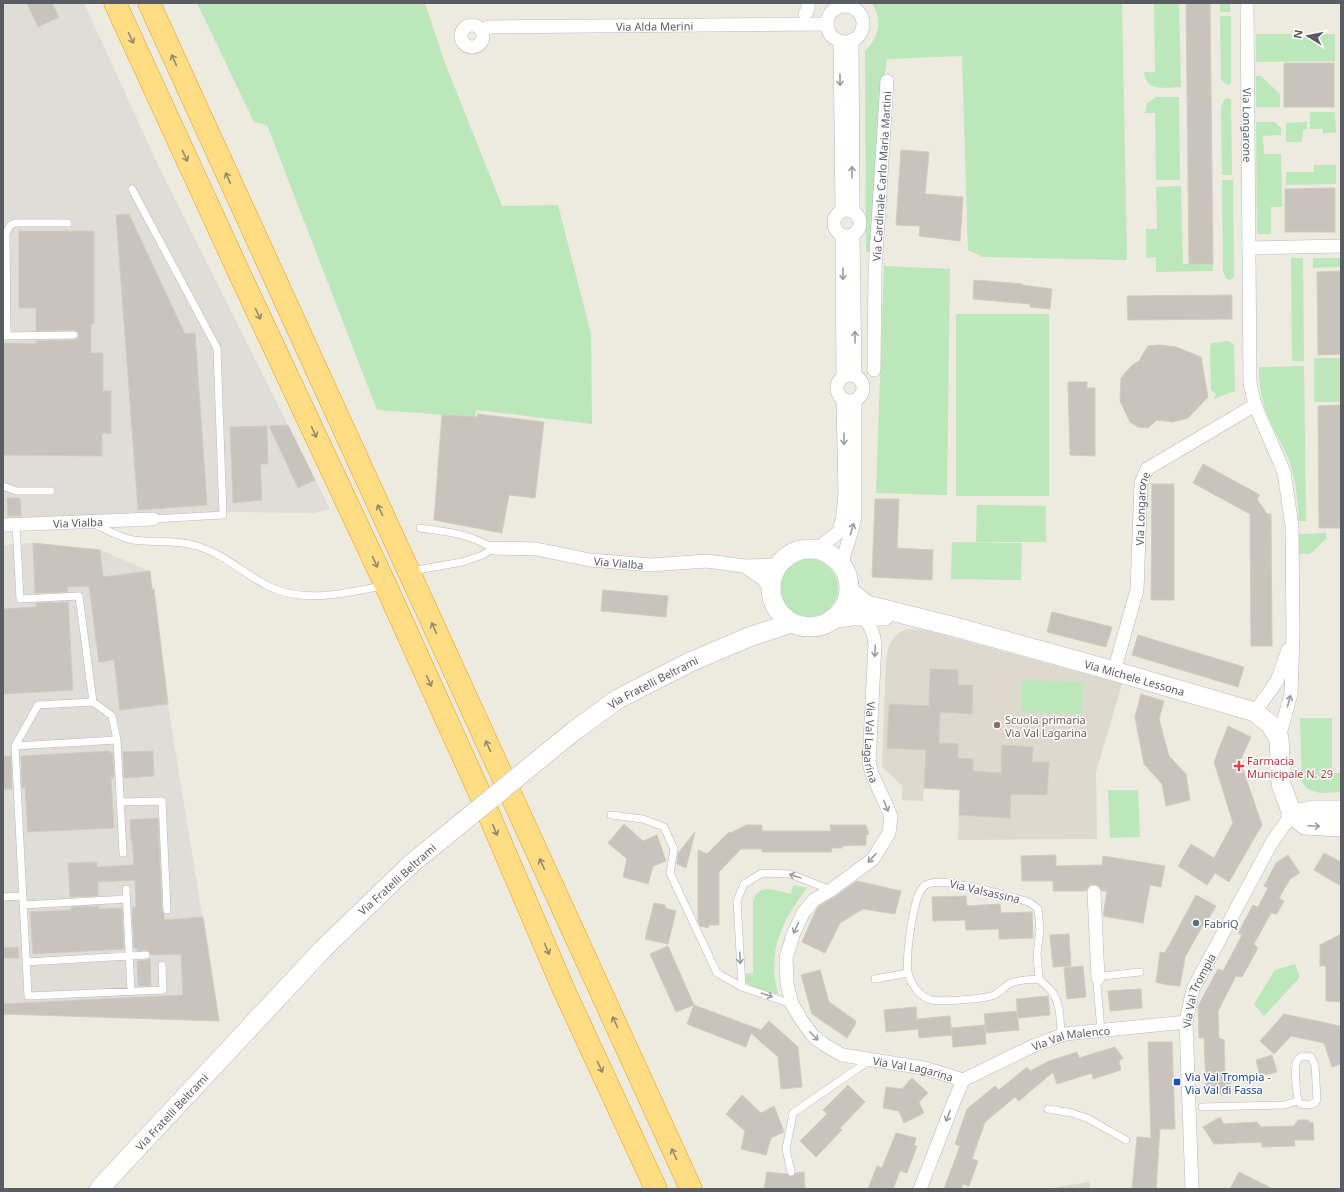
<svg xmlns="http://www.w3.org/2000/svg" width="1344" height="1192" font-family="'Noto Sans',sans-serif">
<rect width="100%" height="100%" fill="#edeae0"/>
<!-- industrial -->
<path fill="#e0ddd8" d="M3 3H84L158 165 330 509 314 513 233 512 3 519Z
M33 543 100 550 150 571 152 589H154L168 704 219 1021 3 1014V545Z"/>
<!-- education -->
<path fill="#ddd9cf" d="M907 629 925 630 1122 684 1096 772 1097 839 958 840 960 790 924 788 923 801 902 800V786L882 766 886 658 889 646 893 638 900 632Z
M1089 1182 1090 1189H1045Z"/>
<!-- green -->
<path fill="#bbe7ba" d="M197 3H425L445 63 502 206 558 205 591 334 592 424 476 410 475 417 377 410 267 125 254 122Z
M872 3H1122L1127 260 983 257 968 250 962 56 887 59 878 123 873 252H866L865 51C879 38 883 20 872 3Z
M1154 3H1179L1181 87C1166 87 1146 93 1144 72H1155Z
M1220 3H1230V12H1220Z
M1220 16H1231V82L1230 84 1228 85 1223 82 1221 78Z
M1256 34H1335V61L1256 62Z
M1256 76H1261L1280 94V107H1256Z
M1156 97H1179L1180 180H1156L1155 113H1145L1147 103Z
M1228 98 1230 99 1231 101 1232 175H1222L1221 107 1224 100Z
M1310 112H1335L1336 133H1323V129H1310Z
M1256 122H1275L1281 128V135L1263 136 1264 154H1281L1282 207H1271V234H1257Z
M1307 122V129L1303 130 1302 142H1286V123Z
M1314 165H1336V184L1286 185V172H1314Z
M1222 180H1233L1234 277 1230 280 1226 278 1223 271Z
M1181 186 1183 264H1213V271L1156 272V257L1146 258V229H1157L1156 187Z
M1291 258H1303L1304 361H1292Z
M1313 258H1341V267L1313 268Z
M884 266 950 269 947 495 876 493Z
M956 314H1049V496H956Z
M1228 341 1234 344 1235 391 1214 399 1216 394 1211 390 1210 350 1211 343Z
M1314 358H1341V402H1314Z
M1304 366 1306 521H1299C1298 503 1296 483 1291 466 1286 450 1276 436 1270 421 1262 404 1259 386 1259 367Z
M977 505 1046 506V542H976Z
M1326 533V539L1310 554H1299V534Z
M952 542 1022 543 1021 580 951 579Z
M780 588a29 29 0 1 1 58 0a29 29 0 1 1-58 0Z
M1022 680 1083 682 1082 714 1021 712Z
M1300 718H1332V773H1341V792C1326 793 1310 796 1302 782Z
M1138 790 1140 837 1110 838 1108 790Z
M793 885 807 888C781 922 767 951 778 994 772 995 751 988 747 983 744 981 744 977 744 974L753 973V901C759 882 775 891 791 894Z
M1295 964 1300 977 1264 1016 1254 1004 1275 970Z"/>
<!-- building -->
<path fill="#c8c4bd" stroke="#d2cbbe" d="M27 3H52L59 17 38 27Z
M1186 3H1210L1213 264H1189Z
M1284 63H1334V107H1284Z
M901 150 929 152 925 194 963 197 960 241 919 236 920 226 896 225Z
M1335 188V232H1285V189Z
M129 214 185 334 195 333 207 505 138 510 116 215Z
M19 231H94V324H91V353H103V391H111V434L102 433V456L3 455V343L36 344V341L74 340 77 339 79 335 78 332 74 330 36 331V308H19Z
M1341 271V354L1318 355 1317 272Z
M974 280 1023 284 1022 285 1052 289 1050 309 1030 307V304L973 299Z
M1232 295V319L1128 320 1127 296Z
M1160 345 1176 347 1201 357 1208 397 1188 418 1173 422 1157 420 1148 428 1138 427 1130 422 1120 401 1121 378 1132 365 1139 361 1148 346Z
M1068 382H1087V388H1095V456L1070 455Z
M1341 405V528H1319L1318 406Z
M478 414 544 422 535 498 509 495 502 533 434 520 442 415 477 417Z
M288 425 315 480 298 488 269 426Z
M267 426 268 464H260L262 500 233 503 230 427Z
M1203 464 1260 495 1257 499 1267 514H1271L1272 646H1251L1250 514 1193 483Z
M1152 484H1174V600H1151Z
M7 498H20L21 516H8Z
M875 499H899L897 548 933 550 932 580 872 577Z
M33 543 100 550 103 577 150 571 152 589H154L168 704 120 710 114 660 99 662 89 586 67 587 68 592 35 593Z
M603 590 668 596 666 617 601 611Z
M68 602 73 690 3 694V609L36 607V603Z
M1052 612 1112 627 1106 647 1047 632Z
M1138 635 1244 667 1238 687 1132 655Z
M930 669 958 670V685H973L972 714 940 712 939 743 958 744V758L973 759V771L1001 773 1002 745 1033 747 1032 762H1049L1047 795 1011 794 1010 818 959 815 960 790 924 788 926 750 887 748 889 704 929 706Z
M1141 694 1164 701 1159 719 1169 756 1186 774 1190 800 1166 806 1162 784 1144 764 1135 717Z
M1228 726 1251 737 1240 761 1262 825 1229 882 1215 873 1207 885 1178 866 1191 844 1214 858 1233 823 1214 762Z
M110 751V753H113L114 778H111L114 828 28 832 25 788H22L21 756Z
M153 751 154 776 124 778 123 752Z
M11 756 12 789H3V757Z
M158 818 162 910 164 914V920L203 917 219 1021 3 1014V1004L183 995 181 954 151 955 148 950 137 951V948H134L132 907H136L135 880 98 882V896L70 897 68 863 97 862V867L134 865 132 841H131L130 820Z
M624 824 643 841 657 835 666 861 653 866 648 884 623 877 627 859 608 843Z
M746 825H762V831H831L830 825H866L869 834 866 835V845L842 846V848H831L832 852H762V849H741L719 872V925H709L708 928 700 926 698 921V850L707 854 729 832 731 833Z
M695 832 686 868 677 864 678 853Z
M1324 853 1341 862V886L1314 870Z
M1056 855V866L1102 865 1103 856 1165 866 1161 887 1150 885 1143 923 1103 916 1107 891H1102L1100 887 1097 885H1090L1086 891H1053V881H1022L1021 856Z
M1288 855 1300 873 1290 879 1279 898 1284 901 1277 914 1271 913 1254 944 1258 948 1242 977 1236 976 1218 1011 1219 1038 1224 1040 1225 1074 1233 1078 1224 1096 1206 1086 1204 1038H1199L1198 1006 1218 969 1223 971 1242 935 1238 933 1253 905 1258 907 1268 888 1264 886 1276 863Z
M857 881 901 891 895 914 863 909 840 923 825 953 802 942 815 912 819 906 836 896Z
M1196 895 1216 906 1209 918H1207L1185 957 1180 986 1167 985 1156 982 1160 952 1165 953Z
M966 896 967 906 1000 904 1001 913 1032 912 1033 938 999 939V929L966 930 965 920 933 921 932 897Z
M654 903 665 905V908L676 911 668 944 645 939Z
M99 906V909L122 908 124 949 33 954 30 912 71 910V907Z
M1069 934 1071 966 1053 967 1050 935Z
M1341 934 1340 972H1341V1002L1326 1001V966H1320V945Z
M668 946 694 1005 676 1012 650 954Z
M18 947 19 958H3V948Z
M150 958 151 986H138L137 961 147 960Z
M1083 966 1086 997 1067 999 1064 968Z
M820 970 829 1002 856 1021 855 1025 847 1038 812 1014 801 975Z
M1141 989 1142 1008 1110 1011 1108 991Z
M1048 996 1050 1015 1018 1018 1016 999Z
M694 1005 761 1030 769 1021 798 1047 802 1087 781 1089 778 1057 751 1033 746 1047 687 1024Z
M916 1007 917 1022V1019L950 1016 952 1035 919 1038 918 1029 886 1032 884 1010Z
M1017 1011 1019 1030 986 1033 984 1014Z
M1284 1014 1340 1026 1341 1031V1064L1332 1067 1324 1043 1291 1036 1274 1054 1260 1041Z
M985 1025 986 1044 953 1047 951 1028Z
M1148 1042H1172L1175 1129H1160L1156 1189H1132L1137 1137 1151 1138Z
M1115 1047 1123 1058 1119 1061 1121 1070 1093 1079 1092 1073 1057 1084 1053 1072 1019 1101 1015 1097 985 1122 972 1159 978 1161 969 1186 963 1184 961 1189H944L960 1146 955 1144 967 1109 995 1086 999 1090 1027 1067 1030 1071 1049 1061 1077 1052 1079 1058Z
M1272 1055 1277 1072 1260 1076 1256 1060Z
M912 1078 928 1093 919 1102 924 1113 904 1123 899 1111 883 1108 886 1087 902 1089Z
M848 1085 865 1102 840 1128 842 1130 816 1157 800 1141 827 1114 823 1110Z
M742 1095 761 1113 774 1106 784 1132 771 1138 766 1155 741 1149 745 1131 726 1114Z
M1220 1117 1224 1124 1257 1122 1261 1127 1294 1126 1298 1120H1309V1123L1313 1122 1314 1140H1294L1295 1146 1262 1147V1142L1214 1144 1203 1127Z
M896 1133 916 1138 914 1145 917 1146 907 1173 900 1171 893 1189H868L877 1166 882 1168Z
M767 1172 787 1174 792 1177 796 1173 804 1172 805 1189H764Z
M1239 1172 1273 1189H1230Z"/>
<g fill="none" stroke-linecap="round" stroke-linejoin="round">
<!-- lane casing -->
<g stroke="#b6b9be" stroke-width="8">
<path id="lane" d="M132 189 217 348 223 515 153 519
M3 336 74 335
M7 336 6 234C8 229 9 225 15 223H68
M3 486 16 491H51
M16 524 20 599 79 596 93 702
M94 524C106 529 120 538 133 540 154 543 176 539 197 546 224 554 244 574 268 586 303 604 346 593 382 586
M411 571 462 562 483 555 493 548C467 533 449 532 420 528
M117 740 15 746 28 996 163 990 162 965
M15 746 38 705 93 702 112 716 117 740 123 853
M121 802 162 801 167 910
M611 815 643 819 664 827 674 849 670 873 717 973 742 987 792 1004
M126 889 131 991
M3 897 23 896
M23 905 127 899
M26 962 146 955
M875 979 908 973
M1039 979C1029 980 1018 979 1009 984 1004 987 1000 992 994 995 985 999 941 1002 931 1000 921 997 912 986 909 976 904 962 913 902 921 890 923 886 926 884 931 883 949 878 1008 896 1029 902L1038 909 1040 930 1037 954 1039 979C1044 984 1051 989 1054 995 1061 1007 1060 1022 1061 1035
M742 987 737 901 744 884 762 873 790 874 831 890
M1101 1030 1097 984 1098 978 1102 976 1140 972
M1302 1056 1311 1057 1315 1065 1317 1099 1316 1102 1310 1105 1300 1104C1296 1098 1294 1068 1297 1061 1298 1058 1299 1058 1302 1056Z
M1202 1107 1284 1105 1298 1101
M1048 1109 1072 1113 1087 1118 1126 1140
M791 1172 786 1149 793 1113 870 1060"/>
</g>
<!-- street casing -->
<g stroke="#b6b9be" stroke-width="14">
<g id="street">
<path id="s1" d="M1247 3 1250 383 1255 405 1284 472 1292 526 1293 633 1291 694 1279 738"/>
<circle cx="845" cy="24" r="18"/>
<path d="M805 14 808 10V3"/>
<circle cx="472" cy="36" r="11"/>
<path id="s2" d="M483 31 488 27 827 24"/>
<path d="M852 40 853 211"/>
<path d="M840 41 842 210"/>
<circle cx="847" cy="223" r="13"/>
<path d="M853 234 855 376"/>
<path d="M842 235 843 377"/>
<path d="M1249 248 1341 246"/>
<path id="s3" d="M874 370 875 271 887 81"/>
<circle cx="850" cy="388" r="13"/>
<path id="s4" d="M3 525 153 519"/>
<path id="s5" d="M493 548 536 549 590 560 650 565 707 561 744 566 779 565"/>
<path d="M811 549 821 546 839 532 843 515 845 493 843 400"/>
<path d="M744 566 763 579 771 589"/>
<path d="M842 567C844 549 853 533 855 515V400"/>
<path id="s6" d="M862 616C870 624 874 633 875 644L869 762 872 774 887 807 891 817 889 833 873 859 831 890 814 900 803 913 793 935 786 958 787 983 792 1004 802 1021 813 1036 825 1045 842 1055 924 1068 963 1080"/>
<path id="s7" d="M1114 671 1137 590 1141 483 1147 469 1255 405"/>
<path d="M1255 712 1277 681 1288 650"/>
<path d="M1094 892 1098 978"/>
<path id="s8" d="M963 1080 1033 1046 1065 1034 1186 1022"/>
<path d="M920 1189 953 1104 963 1080"/>
<path id="s9" d="M1192 1189 1186 1022 1193 989 1272 842 1292 814"/>
</g>
</g>
<!-- secondary casing -->
<g stroke="#b6bac0" stroke-width="20">
<g id="secondary">
<circle cx="810" cy="588" r="39"/>
<path id="s10" d="M849 591 867 605 955 627 1114 671 1255 712 1270 724 1279 738 1281 784 1292 814 1305 825 1341 827"/>
<path d="M832 619 851 616H884"/>
<path id="s11" d="M547 753 574 731 618 699 690 662 749 637 791 623"/>
<path d="M1292 814 1314 810H1341"/>
<path id="s12" d="M99 1189 323 949 411 864"/>
</g>
</g>
<!-- highway casing -->
<g stroke="#ed9d00" stroke-width="23">
<path id="highway" d="M115 3 242 279 386 586 480 794 563 988 656 1189
M149 3 691 1189"/>
</g>
<!-- lane -->
<use href="#lane" stroke="#fff" stroke-width="7"/>
<!-- street -->
<use href="#street" stroke="#fff" stroke-width="13"/>
<!-- secondary -->
<use href="#secondary" stroke="#fff" stroke-width="19"/>
<!-- highway -->
<use href="#highway" stroke="#ffdd85" stroke-width="22"/>
<!-- secondary-bridge casing -->
<g stroke="#b6bac0" stroke-width="20" stroke-linecap="butt">
<path id="secondary-bridge" d="M411 864 547 753"/>
</g>
<!-- secondary-bridge -->
<use href="#secondary-bridge" stroke="#fff" stroke-width="19"/>
</g>
<!-- one-way arrows -->
<defs><path id="oneway-shaft" d="M-6 0H5M1.5-3L5.5 0L1.5 3" fill="none" stroke-width="1.6" stroke-linecap="round" stroke-linejoin="round"/></defs>
<g stroke="#938a6e">
<use href="#oneway-shaft" transform="translate(131 38) rotate(65)"/>
<use href="#oneway-shaft" transform="translate(174 60) rotate(-114)"/>
<use href="#oneway-shaft" transform="translate(185 156) rotate(65)"/>
<use href="#oneway-shaft" transform="translate(228 178) rotate(-114)"/>
<use href="#oneway-shaft" transform="translate(258 314) rotate(65)"/>
<use href="#oneway-shaft" transform="translate(314 432) rotate(65)"/>
<use href="#oneway-shaft" transform="translate(380 510) rotate(-115)"/>
<use href="#oneway-shaft" transform="translate(375 562) rotate(65)"/>
<use href="#oneway-shaft" transform="translate(434 628) rotate(-114)"/>
<use href="#oneway-shaft" transform="translate(429 681) rotate(66)"/>
<use href="#oneway-shaft" transform="translate(488 746) rotate(-115)"/>
<use href="#oneway-shaft" transform="translate(495 830) rotate(67)"/>
<use href="#oneway-shaft" transform="translate(542 864) rotate(-115)"/>
<use href="#oneway-shaft" transform="translate(547 949) rotate(67)"/>
<use href="#oneway-shaft" transform="translate(615 1022) rotate(-115)"/>
<use href="#oneway-shaft" transform="translate(600 1067) rotate(65)"/>
<use href="#oneway-shaft" transform="translate(674 1154) rotate(-115)"/>
</g>
<g stroke="#9b9ea1">
<use href="#oneway-shaft" transform="translate(840 80) rotate(89)"/>
<use href="#oneway-shaft" transform="translate(852 172) rotate(-90)"/>
<use href="#oneway-shaft" transform="translate(843 274) rotate(90)"/>
<use href="#oneway-shaft" transform="translate(855 337) rotate(-91)"/>
<use href="#oneway-shaft" transform="translate(844 439) rotate(89)"/>
<use href="#oneway-shaft" transform="translate(852 529) rotate(-73)"/>
<use href="#oneway-shaft" transform="translate(875 651) rotate(93)"/>
<use href="#oneway-shaft" transform="translate(1289 701) rotate(-75)"/>
<use href="#oneway-shaft" transform="translate(886 806) rotate(68)"/>
<use href="#oneway-shaft" transform="translate(1314 826) rotate(3)"/>
<use href="#oneway-shaft" transform="translate(872 858) rotate(133)"/>
<use href="#oneway-shaft" transform="translate(795 876) rotate(-161)"/>
<use href="#oneway-shaft" transform="translate(796 928) rotate(115)"/>
<use href="#oneway-shaft" transform="translate(740 958) rotate(87)"/>
<use href="#oneway-shaft" transform="translate(767 995) rotate(19)"/>
<use href="#oneway-shaft" transform="translate(814 1036) rotate(45)"/>
<use href="#oneway-shaft" transform="translate(948 1116) rotate(111)"/>
</g>
<!-- markers -->
<circle fill="#8d6e63" stroke="#fff" stroke-width="1.5" cx="997" cy="725" r="4"/>
<path fill="#e0444e" stroke="#fff" stroke-width="1.5" d="M1237 760h4v4h4v4h-4v4h-4v-4h-4v-4h4z"/>
<circle fill="#5c6f8a" stroke="#fff" stroke-width="1.5" cx="1196" cy="923" r="4"/>
<rect fill="#1a4fb4" stroke="#fff" stroke-width="1.5" x="1173" y="1078" width="8" height="8" rx="2"/>
<g text-anchor="middle" dominant-baseline="central" stroke-width="3" stroke-linejoin="round" paint-order="stroke">
<!-- street labels -->
<g font-size="11" fill="#595d62" stroke="#fff">
<text stroke="none"><textPath href="#s2" startOffset="173">Via Alda Merini</textPath></text>
<text stroke="none"><textPath href="#s1" startOffset="122">Via Longarone</textPath></text>
<text stroke="none"><textPath href="#s3" startOffset="194">Via Cardinale Carlo Maria Martini</textPath></text>
<text stroke="none"><textPath href="#s7" startOffset="166">Via Longarone</textPath></text>
<text stroke="none"><textPath href="#s4" startOffset="75">Via Vialba</textPath></text>
<text stroke="none"><textPath href="#s5" startOffset="127">Via Vialba</textPath></text>
<text stroke="none"><textPath href="#s10" startOffset="300">Via Michele Lessona</textPath></text>
<text stroke="none"><textPath href="#s11" startOffset="128">Via Fratelli Beltrami</textPath></text>
<text stroke="none"><textPath href="#s6" startOffset="130">Via Val Lagarina</textPath></text>
<text transform="translate(397 879) rotate(-42)">Via Fratelli Beltrami</text>
<text transform="translate(985 891) rotate(13)">Via Valsassina</text>
<text stroke="none"><textPath href="#s9" startOffset="201">Via Val Trompia</textPath></text>
<text stroke="none"><textPath href="#s8" startOffset="117">Via Val Malenco</textPath></text>
<text stroke="none"><textPath href="#s6" startOffset="585">Via Val Lagarina</textPath></text>
<text stroke="none"><textPath href="#s12" startOffset="106">Via Fratelli Beltrami</textPath></text>
</g>
<!-- education labels -->
<g font-size="11" fill="#785e54" stroke="#fff" text-anchor="start">
<text x="1005" y="719">Scuola primaria<tspan x="1005" dy="13">Via Val Lagarina</tspan></text>
</g>
<!-- health labels -->
<g font-size="11" fill="#be3a42" stroke="#fff" text-anchor="start">
<text x="1247" y="760">Farmacia<tspan x="1247" dy="13">Municipale N. 29</tspan></text>
</g>
<!-- service labels -->
<g font-size="11" fill="#4e5e75" stroke="#fff" text-anchor="start">
<text x="1204" y="923">FabriQ</text>
</g>
<!-- transit labels -->
<g font-size="11" fill="#164399" stroke="#fff" text-anchor="start">
<text x="1185" y="1076">Via Val Trompia -<tspan x="1185" dy="13">Via Val di Fassa</tspan></text>
</g>
</g>
<!-- border -->
<rect width="1344" height="1192" fill="none" stroke="#595d62" stroke-width="8"/>
<!-- north arrow -->
<g transform="translate(1308 36) rotate(280)" stroke="#ffffff" stroke-width="3" paint-order="stroke">
<path d="M0-3L7 15L0 10L-7 15Z" fill="#595d62"/>
<text y="-6" font-size="11" font-weight="bold" text-anchor="middle" fill="#595d62">N</text>
</g>
</svg>
